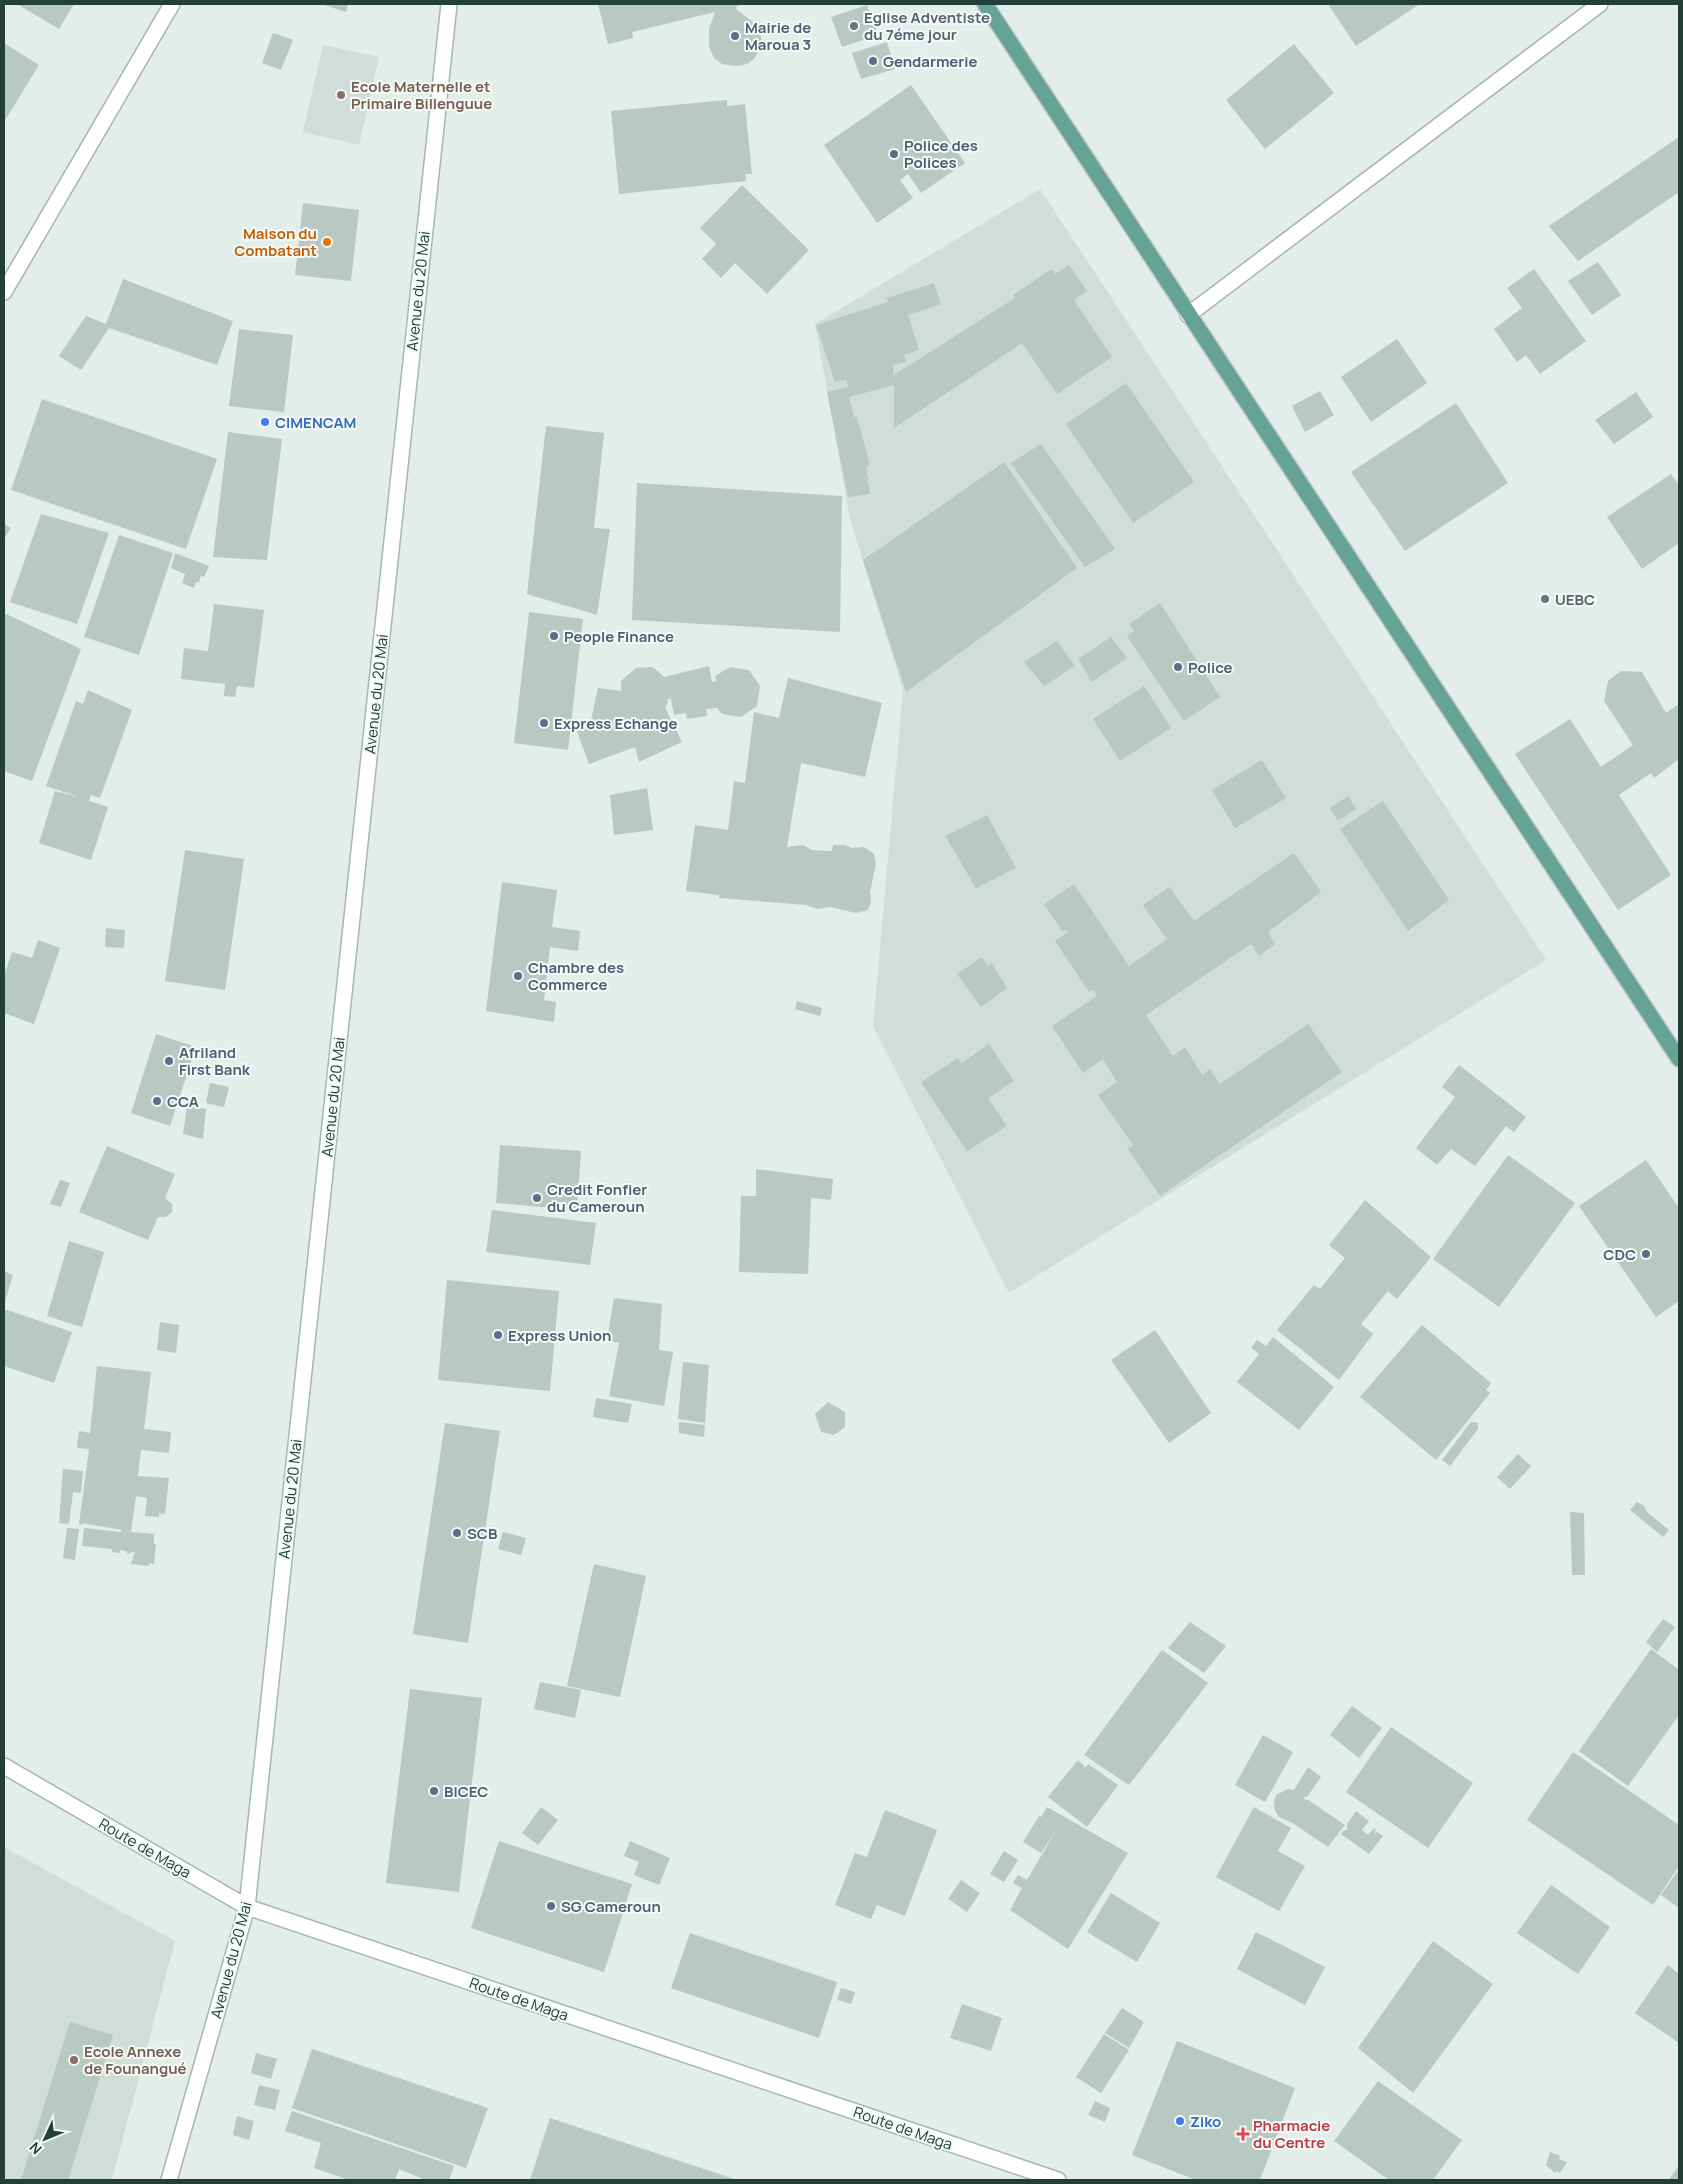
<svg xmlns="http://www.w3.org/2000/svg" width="1683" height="2184" font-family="Manrope,sans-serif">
<rect width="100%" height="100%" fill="#e3ede9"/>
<!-- built -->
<path fill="#d1ddd8" d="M323 45 379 57 359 145 303 132Z
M1040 189 1546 960 1009 1293 873 1026 903 690 850 519 815 324Z
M4 1847 175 1941 112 2180H4Z"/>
<!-- building -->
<path fill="#b8c8c2" d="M17 4H74L59 29Z
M321 4H348L346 12Z
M598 4H741L736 7 737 10 757 25 762 41 755 58 747 64 737 66 722 64 714 58 709 47V29L715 12 632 32 633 38 608 44Z
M1328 4H1420L1356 46Z
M867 5 878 35 842 47 831 17Z
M273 33 293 40 281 70 262 63Z
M887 42 895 69 861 79 852 53Z
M4 43 39 65 4 122Z
M1294 44 1334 93 1265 149 1226 100Z
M911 85 965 163 921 193 908 174 900 180 913 198 877 223 824 145Z
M727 100V106L745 104 752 174H745L746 181 619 194 611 111Z
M1679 137V192L1578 261 1549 226Z
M742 185 809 250 767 294 735 263 721 278 702 259 716 244 700 228Z
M303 203 359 210 351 281 295 275Z
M1598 262 1621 295 1592 315 1568 281Z
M1069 265 1087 291 1074 300 1112 357 1057 394 1022 343 894 428V375L1015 298 1013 295 1052 269 1055 274Z
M1534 269 1586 341 1540 374 1526 355 1517 362 1494 329 1522 308 1507 288Z
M123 279 233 321 217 365 109 328 81 370 59 356 86 316 106 324Z
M934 283 941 304 908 315 919 350 904 355 906 362 893 365 894 385 849 397 854 417H857L870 465 866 467 870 494 848 497 827 392 848 387 846 380 835 382 816 325 888 302 887 298Z
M239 329 293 335 284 412 229 406Z
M1397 339 1427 383 1371 422 1341 377Z
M1126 383 1194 482 1133 523 1066 424Z
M1320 391 1334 415 1305 432 1292 406Z
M1636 392 1653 417 1614 444 1595 420Z
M42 399 217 459 186 549 11 490Z
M1456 403 1508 483 1405 551 1351 472Z
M546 426 604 433 594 528 610 529 597 615 527 594Z
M228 432 282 439 267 560 213 557Z
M1041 444 1115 549 1085 567 1011 463Z
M1004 462 1077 568 906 692 863 560Z
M1671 474 1679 485V543L1642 569 1607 517Z
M637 483 842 496 840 632 632 620Z
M41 514 109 533 77 624 10 602Z
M4 524 11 528 4 539Z
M119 535 173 553 139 655 84 637Z
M175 553 209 566 204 577 201 576 199 582H196L194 588 182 583 185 574 171 568Z
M1160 603 1220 697 1184 721 1127 636 1134 631 1129 624Z
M214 604 264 610 254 688 237 686 235 697 224 696 225 684 181 679 184 648 208 651Z
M529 612 583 619 568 750 514 743Z
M4 613 81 649 32 781 4 771Z
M1111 637 1127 658 1092 682 1078 659Z
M1057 641 1075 666 1044 686 1024 662Z
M709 666 712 682 716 681 715 676 730 667 749 670 760 686 757 706 741 717 722 714 717 708 706 709 707 716 687 719 686 713 674 715 671 699H667L668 703 665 707 682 742 639 762 635 747 589 764 575 726 591 720 598 688 621 691V681L636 668 653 667 664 677Z
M1621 671 1642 672 1666 713 1679 704V759L1654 778 1651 773 1619 795 1671 875 1618 910 1515 754 1570 719 1601 767 1633 745 1604 701 1608 681Z
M788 678 882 703 865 777 801 763 787 847 803 845 812 850 829 851H832L833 845H845L852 848 864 847 874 854 876 864 870 892 871 902 868 910 856 913 830 907 818 909 806 905 719 898V895L686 891 695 825 728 830 734 781 745 783 754 712 779 718Z
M1144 686 1171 728 1120 761 1093 719Z
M88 690 132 710 100 798 91 795 89 801 108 807 91 860 39 843 55 791 79 797 46 786 76 701 83 704Z
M1262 760 1286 798 1235 828 1212 790Z
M647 788 653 830 614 835 610 795Z
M1348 796 1356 809 1338 821 1330 808Z
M1383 801 1449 900 1408 931 1340 829Z
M987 815 1016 868 976 888 945 836Z
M185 850 244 859 225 990 165 981Z
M1294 853 1321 892 1268 932 1275 944 1259 956 1251 944 1146 1015 1173 1056 1185 1047 1202 1075 1210 1069 1220 1084 1308 1024 1342 1072 1160 1196 1128 1149 1133 1145 1098 1095 1117 1082 1103 1059 1083 1073 1052 1026 1097 996 1093 989 1089 992 1055 941 1068 932 1066 930 1063 932 1044 904 1074 884 1129 966 1167 939 1143 905 1169 887 1194 921Z
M502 882 557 890 552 927 580 931 578 951 550 947 544 1000 556 1002 554 1022 486 1011Z
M106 928 125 930 124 948 105 947Z
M38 940 60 948 34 1024 4 1013V976L12 952 32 958Z
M982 957 988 966 992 963 1007 988 981 1007 957 974Z
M797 1001 822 1008 820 1016 795 1009Z
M156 1034 196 1047 170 1126 131 1113Z
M989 1044 1014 1081 988 1098 1007 1126 967 1151 921 1082 958 1058 962 1063Z
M1459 1065 1526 1117 1514 1132 1506 1126 1475 1166 1451 1149 1437 1165 1416 1148 1455 1097 1442 1087Z
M210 1083 229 1087 224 1107 206 1103Z
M187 1106 206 1109 203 1139 183 1134Z
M500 1145 581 1151 577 1210 496 1203Z
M107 1146 175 1174 165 1198 172 1204V1212L166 1217H158L148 1240 79 1212Z
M1508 1155 1575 1203 1499 1307 1433 1259Z
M1646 1160 1679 1208V1301L1656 1317 1579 1206Z
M756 1169 833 1179 831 1200 811 1198 808 1274 739 1272 741 1196H756Z
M60 1180 70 1183 61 1207 50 1204Z
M1365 1200 1431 1257 1397 1299 1388 1291 1361 1324 1373 1334 1339 1380 1277 1330 1314 1285 1320 1289 1345 1258 1329 1245Z
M492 1210 596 1223 590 1265 486 1252Z
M69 1241 104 1252 82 1327 47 1316Z
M4 1271 13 1275 4 1305Z
M447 1280 559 1291 550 1391 438 1380Z
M614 1298 662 1304 659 1350 673 1352 664 1406 609 1396 619 1343 607 1340Z
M4 1309 72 1332 54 1383 4 1366Z
M160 1322 179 1325 176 1353 157 1350Z
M1422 1325 1491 1383 1486 1390 1490 1393 1436 1460 1360 1397Z
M1155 1330 1211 1413 1169 1443 1111 1360Z
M1273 1337 1334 1387 1299 1430 1237 1382 1259 1354 1251 1348 1257 1340 1266 1346Z
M683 1362 709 1365 705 1423 678 1419Z
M97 1366 151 1372 144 1429 171 1432 169 1453 141 1450 138 1476 169 1478 165 1514 159 1513V1517L145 1516 147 1498 136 1496 131 1532 154 1534V1544H156L154 1564 149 1563V1566L131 1564 135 1551 128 1554 126 1551 120 1550V1553L112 1552V1549L82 1546 84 1528 121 1532 122 1530 82 1523V1525L79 1524 89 1449 78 1448 77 1444 79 1431 90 1433Z
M596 1398 632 1404 628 1423 593 1417Z
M828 1402 845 1412V1427L834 1435 821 1432 815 1414Z
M679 1422 705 1425 704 1437 679 1433Z
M1471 1422 1478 1423V1429L1450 1466 1442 1460Z
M445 1423 500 1431 468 1643 413 1634Z
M1518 1454 1531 1466 1510 1489 1497 1477Z
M63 1469 83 1471 81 1493 66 1491 73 1492 69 1524 59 1523Z
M1637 1502 1644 1506 1648 1513 1669 1530 1663 1537 1630 1510Z
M1570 1512 1584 1513 1585 1575H1572Z
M67 1528 79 1529 75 1560 63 1558Z
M503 1532 526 1538 521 1555 498 1549Z
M594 1564 646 1576 620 1697 567 1686Z
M1663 1619 1675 1627 1657 1652 1646 1642Z
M1190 1622 1226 1646 1204 1673 1168 1648Z
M1651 1649 1679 1670V1715L1628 1786 1579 1751Z
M1162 1650 1208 1683 1129 1785 1084 1755Z
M540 1682 581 1690 575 1718 534 1709Z
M410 1689 482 1698 459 1892 386 1883Z
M1352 1706 1382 1728 1359 1758 1330 1735Z
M1391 1727 1473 1783 1428 1848 1346 1792Z
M1263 1735 1293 1752 1265 1802 1235 1785Z
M1573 1752 1679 1825V1866L1653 1905 1527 1820Z
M1078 1760 1086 1768 1088 1764 1118 1785 1087 1827 1048 1797Z
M1308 1767 1321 1777 1307 1797H1303L1306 1801 1307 1799 1345 1825 1328 1847 1291 1822 1279 1817 1275 1811 1274 1802 1276 1795 1288 1789 1294 1790Z
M541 1807 558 1820 538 1845 522 1833Z
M1047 1807 1128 1853 1068 1949 1010 1910 1022 1888 1013 1883 1018 1875 1027 1880 1057 1829 1041 1853 1023 1842 1039 1816 1041 1817Z
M1254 1807 1291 1828 1278 1851 1305 1866 1279 1911 1216 1877Z
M885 1810 937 1830 905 1916 877 1905 871 1919 835 1905 855 1853 867 1857Z
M1356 1811 1369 1821 1362 1830 1368 1835 1374 1828 1376 1830 1374 1834 1377 1832 1383 1836 1369 1854 1341 1834 1344 1830H1347V1824Z
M499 1841 632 1884 604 1972 471 1928Z
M630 1841 670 1858 659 1885 634 1875 639 1862 624 1856Z
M1004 1851 1018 1860 1004 1882 990 1874Z
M1679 1869V1908L1661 1895Z
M961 1880 980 1893 967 1912 948 1899Z
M1551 1885 1610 1927 1578 1974 1517 1933Z
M1111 1893 1160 1923 1137 1962 1087 1932Z
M1256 1932 1325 1967 1305 2005 1237 1969Z
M690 1933 837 1982 819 2038 671 1988Z
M1433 1941 1493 1984 1413 2093 1358 2048Z
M1668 1965 1679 1974V2043L1635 2013Z
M841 1988 855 1992 851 2004 837 2000Z
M962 2004 1002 2018 991 2051 950 2038Z
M1122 2008 1144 2022 1129 2048 1105 2033Z
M70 2022 113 2035 68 2180H21Z
M1104 2034 1129 2050 1101 2093 1076 2077Z
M1177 2041 1295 2088 1260 2180H1196L1132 2155Z
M312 2049 488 2108 466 2168 292 2108Z
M256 2053 277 2059 271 2079 251 2073Z
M1378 2081 1462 2140 1433 2180H1389L1334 2141Z
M259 2085 280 2090 275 2110 254 2105Z
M1095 2101 1110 2108 1105 2122 1088 2115Z
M292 2111 454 2166 449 2180H422L423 2179 399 2169 395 2180H349L314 2168 321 2143 285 2131Z
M237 2116 254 2121 249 2140 233 2135Z
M550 2118 737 2180H530Z
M1550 2152 1560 2156 1559 2159 1567 2162 1560 2173 1557 2171 1555 2173 1546 2165Z
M1679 2165V2180H1669Z"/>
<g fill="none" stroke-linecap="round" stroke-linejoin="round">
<!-- minor casing -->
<g stroke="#a5b5b0" stroke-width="18">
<path id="minor" d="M4 292 172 4
M1188 315 1600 4"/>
</g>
<!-- tertiary casing -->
<g stroke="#a5b5b0" stroke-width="18">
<path id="tertiary" d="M169 2180 247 1907"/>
</g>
<!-- secondary casing -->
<g stroke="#a1b9b2" stroke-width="18">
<path id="secondary" d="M4 1766 247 1907 1058 2180
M247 1907 449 4"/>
</g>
<!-- primary casing -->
<g stroke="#c1c9c7" stroke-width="18">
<path id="primary" d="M985 4 1679 1059"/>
</g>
<!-- minor -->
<use href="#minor" stroke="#fff" stroke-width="15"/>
<!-- tertiary -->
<use href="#tertiary" stroke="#fff" stroke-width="15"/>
<!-- secondary -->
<use href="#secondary" stroke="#fff" stroke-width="15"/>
<!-- primary -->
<use href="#primary" stroke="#66a397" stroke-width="15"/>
</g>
<!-- markers -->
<g fill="#6b7280" stroke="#f3f9f7" stroke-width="2">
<circle cx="854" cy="26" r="5"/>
<circle cx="1545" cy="599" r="5"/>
</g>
<g fill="#5c6f8a" stroke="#f3f9f7" stroke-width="2">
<circle cx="735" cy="36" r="5"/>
<circle cx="873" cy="61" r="5"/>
<circle cx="894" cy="154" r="5"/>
<circle cx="554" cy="636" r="5"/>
<circle cx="1178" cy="667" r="5"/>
<circle cx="544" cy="723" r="5"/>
<circle cx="518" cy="976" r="5"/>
<circle cx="169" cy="1061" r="5"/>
<circle cx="157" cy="1101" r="5"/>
<circle cx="537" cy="1198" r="5"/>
<circle cx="1646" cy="1254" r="5"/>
<circle cx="498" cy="1335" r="5"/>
<circle cx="457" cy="1533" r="5"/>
<circle cx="434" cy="1791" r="5"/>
<circle cx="551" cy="1906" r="5"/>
</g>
<g fill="#8d6e63" stroke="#f3f9f7" stroke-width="2">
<circle cx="341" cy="95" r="5"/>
<circle cx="74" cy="2060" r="5"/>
</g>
<circle fill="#e8710a" stroke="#f3f9f7" stroke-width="2" cx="327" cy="242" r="5"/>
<g fill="#3f7fe0" stroke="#f3f9f7" stroke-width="2">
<circle cx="265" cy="422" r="5"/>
<circle cx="1180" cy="2121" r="5"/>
</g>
<path fill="#e0444e" stroke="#f3f9f7" stroke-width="2" d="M1240.5 2126.5h5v5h5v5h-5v5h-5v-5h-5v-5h5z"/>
<g text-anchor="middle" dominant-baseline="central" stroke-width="4" stroke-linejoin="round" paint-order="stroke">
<!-- worship labels -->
<g font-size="15" font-weight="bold" fill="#5b616d" stroke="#f3f9f7" text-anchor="start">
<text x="864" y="17">Eglise Adventiste<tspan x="864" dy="17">du 7éme jour</tspan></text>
<text x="1555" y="599">UEBC</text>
</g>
<!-- service labels -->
<g font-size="15" font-weight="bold" fill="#4e5e75" stroke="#f3f9f7" text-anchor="start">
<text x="745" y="27">Mairie de<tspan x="745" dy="17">Maroua 3</tspan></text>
<text x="883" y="61">Gendarmerie</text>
<text x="904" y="145">Police des<tspan x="904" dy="17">Polices</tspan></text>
<text x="564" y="636">People Finance</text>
<text x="1188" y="667">Police</text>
<text x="554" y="723">Express Echange</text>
<text x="528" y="967">Chambre des<tspan x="528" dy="17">Commerce</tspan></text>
<text x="179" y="1052">Afriland<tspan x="179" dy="17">First Bank</tspan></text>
<text x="167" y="1101">CCA</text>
<text x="547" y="1189">Credit Fonfier<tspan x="547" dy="17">du Cameroun</tspan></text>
<text x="1636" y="1254" text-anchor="end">CDC</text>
<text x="508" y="1335">Express Union</text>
<text x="467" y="1533">SCB</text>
<text x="444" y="1791">BICEC</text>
<text x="561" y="1906">SG Cameroun</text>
</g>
<!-- education labels -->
<g font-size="15" font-weight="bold" fill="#785e54" stroke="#f3f9f7" text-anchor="start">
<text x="351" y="86">Ecole Maternelle et<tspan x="351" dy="17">Primaire Billenguue</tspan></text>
<text x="84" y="2051">Ecole Annexe<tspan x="84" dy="17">de Founangué</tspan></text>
</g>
<!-- food labels -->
<g font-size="15" font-weight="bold" fill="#c56008" stroke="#f3f9f7" text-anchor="end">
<text x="317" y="233">Maison du<tspan x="317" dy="17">Combatant</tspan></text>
</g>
<!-- street labels -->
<g font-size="15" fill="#223f38" stroke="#f3f9f7">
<text transform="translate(418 291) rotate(-84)">Avenue du 20 Mai</text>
<text transform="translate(376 694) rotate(-84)">Avenue du 20 Mai</text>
<text transform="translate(333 1097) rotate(-84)">Avenue du 20 Mai</text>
<text transform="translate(290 1499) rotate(-84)">Avenue du 20 Mai</text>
<text transform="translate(145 1848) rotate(30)">Route de Maga</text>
<text transform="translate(231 1960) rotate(-75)">Avenue du 20 Mai</text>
<text transform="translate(519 1999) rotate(19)">Route de Maga</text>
<text transform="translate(903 2128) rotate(19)">Route de Maga</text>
</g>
<!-- shop labels -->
<g font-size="15" font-weight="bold" fill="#366cbe" stroke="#f3f9f7" text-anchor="start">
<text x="275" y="422">CIMENCAM</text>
<text x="1190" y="2121">Ziko</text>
</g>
<!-- health labels -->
<g font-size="15" font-weight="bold" fill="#be3a42" stroke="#f3f9f7" text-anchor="start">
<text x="1253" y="2125">Pharmacie<tspan x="1253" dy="17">du Centre</tspan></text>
</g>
</g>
<!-- border -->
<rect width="1683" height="2184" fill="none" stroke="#223f38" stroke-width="10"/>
<!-- north arrow -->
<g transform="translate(45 2139) rotate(226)" stroke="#f3f9f7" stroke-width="4" paint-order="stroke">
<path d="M0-4L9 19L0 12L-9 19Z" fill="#223f38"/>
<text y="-8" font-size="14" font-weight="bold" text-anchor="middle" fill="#223f38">N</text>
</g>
</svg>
